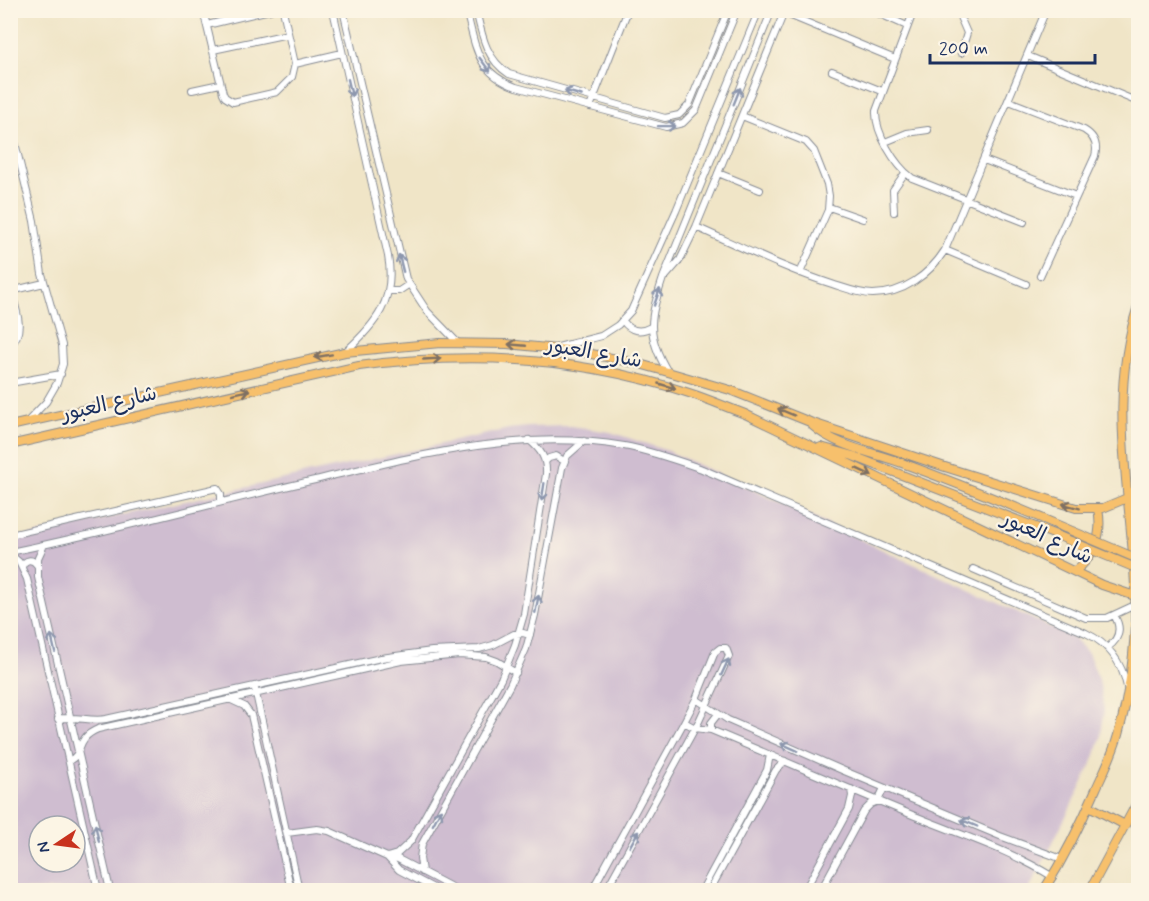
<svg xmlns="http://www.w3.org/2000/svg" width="1149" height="901" font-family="Mynerve,'Playpen Sans Arabic',sans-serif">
<rect width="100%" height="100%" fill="#fcf5e5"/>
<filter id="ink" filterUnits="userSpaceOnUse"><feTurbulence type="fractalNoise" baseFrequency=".0167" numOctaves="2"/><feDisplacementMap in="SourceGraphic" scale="12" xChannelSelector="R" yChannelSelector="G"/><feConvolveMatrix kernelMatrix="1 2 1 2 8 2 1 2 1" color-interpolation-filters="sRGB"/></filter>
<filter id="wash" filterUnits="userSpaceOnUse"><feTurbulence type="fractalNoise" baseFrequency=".008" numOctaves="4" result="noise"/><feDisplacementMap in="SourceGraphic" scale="24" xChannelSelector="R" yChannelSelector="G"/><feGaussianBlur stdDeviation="1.35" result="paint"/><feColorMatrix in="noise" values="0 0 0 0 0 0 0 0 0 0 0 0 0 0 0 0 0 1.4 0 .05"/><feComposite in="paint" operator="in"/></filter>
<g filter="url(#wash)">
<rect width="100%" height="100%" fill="#f0e5c7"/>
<!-- industrial -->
<path fill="#cfbdd0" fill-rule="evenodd" d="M570 426 610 432 668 451 1074 638 1088 653 1099 680 1104 709 1101 738 1091 766 1029 890H11L10 540 509 429 529 427ZM39 826H75V862H39Z"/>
</g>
<g filter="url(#ink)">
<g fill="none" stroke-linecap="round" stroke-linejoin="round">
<!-- minor casing -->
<g stroke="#868a92" stroke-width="8">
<path id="minor" d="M203 10 223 93 225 97 233 102 277 92 292 77 295 64 283 10
M333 10 388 256C396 300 376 324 346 351
M343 10 406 279 427 311 458 343
M466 10C476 47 476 72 516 87L666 127 683 123 696 110 737 10
M476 10C482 36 486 59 509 74L665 118 679 115 689 105 728 10
M871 10 907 26
M914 10 876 111C875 133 895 165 912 178L1024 222
M957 10 967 33 961 53
M784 13 895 59
M207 25 270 10
M213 50 288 34
M1028 56 1138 102
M295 64 342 53
M832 71 882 91
M192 90 220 84
M1009 101 1084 130C1094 136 1098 145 1095 156L1040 276
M590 107 628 10
M742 116 806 142 814 151 827 184 829 196 828 210 800 273
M10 122 34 221 42 274 62 345 63 364 57 383 46 402 27 422
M885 142 907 133 928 130
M984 160 1076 196
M718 173 760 190
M829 207 863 219
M894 212 893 190 905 173
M696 227C741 247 785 269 832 284 845 288 859 294 873 294 903 294 929 275 945 250L1046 10
M945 250 1026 284
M666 276 680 260 696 227 785 10
M10 288C15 306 27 332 10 345
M11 291 44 283
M388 291H399L408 285
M623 321C630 331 640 333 651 327
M558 347 601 336 618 325 631 311 676 211 759 10
M668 372C645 334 650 318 663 278L772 10
M10 383 61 374
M545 462 549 458 556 456 564 461
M10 535 217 488 221 494V501
M44 545 38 558V577L110 890
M10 552C113 531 213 503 315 480 416 456 519 428 624 446 651 451 676 460 702 469L1086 633C1109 644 1122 663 1127 687
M10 554 19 562 27 579 98 890
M22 567C25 559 32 558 37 565
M973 569 1086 618H1107L1135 605
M1107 648C1120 639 1122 628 1114 615
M255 689 299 890
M229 699 244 706 251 715 291 890
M696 699 728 720 842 770 1000 836 1062 859
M58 719C74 715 90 722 106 719L381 658 432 651 479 649 493 645 514 634 523 633 530 635
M684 722 695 728 711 730C778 758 844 787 910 814 958 834 1008 849 1053 877
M711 730V723L718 714
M69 761C85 753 74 739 98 729L401 661 459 655 486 657 497 661 516 673
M287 833 317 829 329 831 387 857 398 859 457 890
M387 857 397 854 411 841 501 679 515 645 524 614 546 474C547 458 540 449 529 440
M387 857 399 870 437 890
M422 872 420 858 422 844 510 685 526 649 535 615 562 468 567 456 584 441
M592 890 684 722 696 699 715 652 720 648H726L729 656 699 721 606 890
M702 890 767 770 770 755
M710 890 776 770 785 761
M805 890 849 809 852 796 851 789
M821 890 864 811 871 804 878 801 884 788"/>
</g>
<!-- major casing -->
<g stroke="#868a92" stroke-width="10">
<path id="major" d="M10 426 345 352 440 343 507 344 577 351 636 363 668 372 730 390 810 422 945 467 1076 508H1103L1127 498
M813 426C837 447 873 452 902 463 957 483 1011 505 1065 528
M10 445 359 366C470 351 582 357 689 393 708 399 726 407 745 414L1102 585 1135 596
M821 447 853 456 1061 537
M1075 571C1095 556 1103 534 1098 509
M1089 806 1125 825
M1044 890C1064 858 1081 824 1096 789 1104 771 1113 754 1118 735 1133 681 1138 623 1134 568 1128 477 1109 396 1138 306
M1090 890 1138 801"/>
</g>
<!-- minor -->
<use href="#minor" stroke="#fff" stroke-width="6"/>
<!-- major -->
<use href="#major" stroke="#f7c06c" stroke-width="8"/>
<!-- major-bridge casing -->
<g stroke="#868a92" stroke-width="10" stroke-linecap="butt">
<path id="major-bridge" d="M1065 528 1138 559
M1061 537 1138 569"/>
</g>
<!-- major-bridge -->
<use href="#major-bridge" stroke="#f7c06c" stroke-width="8"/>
</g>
<!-- one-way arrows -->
<defs><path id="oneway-shaft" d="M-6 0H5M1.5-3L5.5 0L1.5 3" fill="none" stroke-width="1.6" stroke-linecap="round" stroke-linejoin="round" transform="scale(1.5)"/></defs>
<g stroke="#8d97ae">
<use href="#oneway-shaft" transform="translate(485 65) rotate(53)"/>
<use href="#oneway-shaft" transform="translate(350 88) rotate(77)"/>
<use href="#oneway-shaft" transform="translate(573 93) rotate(-164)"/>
<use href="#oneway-shaft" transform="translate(737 96) rotate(-68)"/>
<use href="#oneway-shaft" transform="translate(667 126) rotate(-1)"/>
<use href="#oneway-shaft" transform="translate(401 263) rotate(-104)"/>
<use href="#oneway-shaft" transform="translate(657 297) rotate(-71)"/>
<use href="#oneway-shaft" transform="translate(543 492) rotate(99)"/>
<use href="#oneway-shaft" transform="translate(537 604) rotate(-79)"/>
<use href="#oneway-shaft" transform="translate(53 643) rotate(-103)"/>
<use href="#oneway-shaft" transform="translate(725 667) rotate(-65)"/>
<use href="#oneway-shaft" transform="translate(789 747) rotate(-156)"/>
<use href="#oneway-shaft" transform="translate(437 817) rotate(-62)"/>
<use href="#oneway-shaft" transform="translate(969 823) rotate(-157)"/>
<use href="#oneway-shaft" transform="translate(97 833) rotate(-102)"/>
<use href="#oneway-shaft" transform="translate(634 839) rotate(-61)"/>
</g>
<g stroke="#7e7064">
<use href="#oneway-shaft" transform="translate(517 345) rotate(-175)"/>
<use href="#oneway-shaft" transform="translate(323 356) rotate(170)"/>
<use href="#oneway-shaft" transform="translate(432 359) rotate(-3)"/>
<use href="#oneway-shaft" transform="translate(667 386) rotate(16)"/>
<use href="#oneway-shaft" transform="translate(241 392) rotate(-13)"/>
<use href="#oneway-shaft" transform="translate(786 412) rotate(-157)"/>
<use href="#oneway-shaft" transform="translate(864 472) rotate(25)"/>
<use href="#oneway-shaft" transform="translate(1071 506) rotate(-165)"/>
</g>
</g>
<g text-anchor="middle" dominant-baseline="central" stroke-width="4.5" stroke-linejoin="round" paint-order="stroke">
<!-- street labels -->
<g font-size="21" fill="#1b2f5e" stroke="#fcf5e5">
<text transform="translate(594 353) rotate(10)">شارع العبور</text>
<text transform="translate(109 404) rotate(-13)">شارع العبور</text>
<text transform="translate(1047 538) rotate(25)">شارع العبور</text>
</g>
</g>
<!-- margin -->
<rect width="1149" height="901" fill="none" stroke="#fcf5e5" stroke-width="36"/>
<!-- north arrow -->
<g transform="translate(57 844) rotate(257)"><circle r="28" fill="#fcf5e5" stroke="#a2a6af" stroke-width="1.5"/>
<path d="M0-4.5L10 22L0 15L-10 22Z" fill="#c8321e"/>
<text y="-9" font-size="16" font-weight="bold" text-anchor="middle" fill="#1b2f5e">N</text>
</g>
<!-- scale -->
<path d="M930 54v9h165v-9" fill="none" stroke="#1b2f5e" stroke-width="3"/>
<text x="939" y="54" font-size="18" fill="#1b2f5e" stroke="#fcf5e5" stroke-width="4.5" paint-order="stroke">200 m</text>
</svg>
